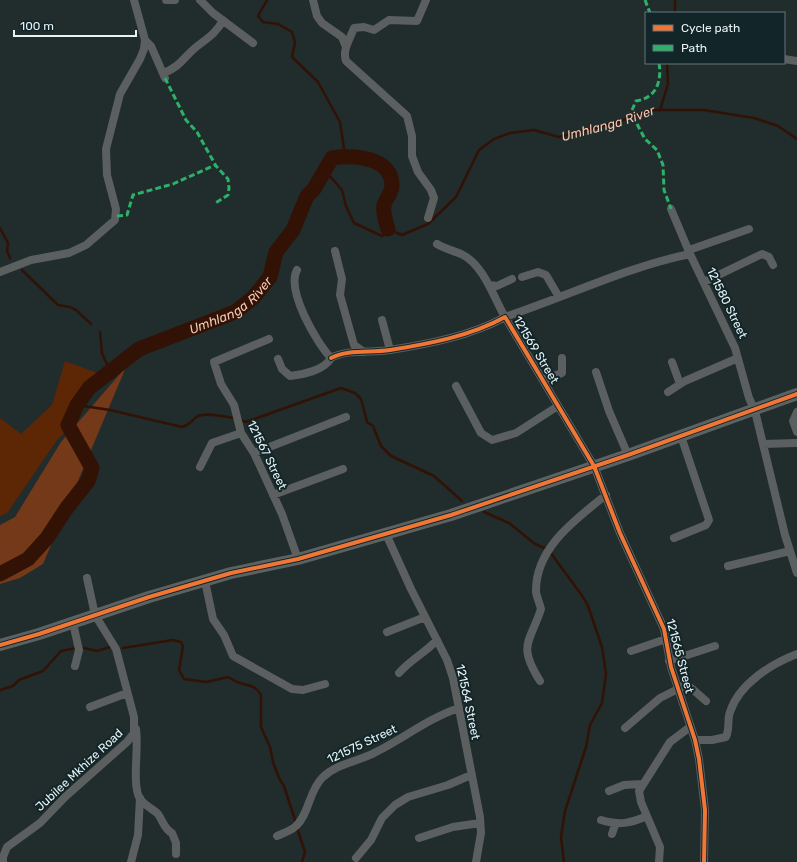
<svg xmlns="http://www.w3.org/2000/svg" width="797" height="862" font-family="Rubik,sans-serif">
<rect width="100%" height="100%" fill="#212c2d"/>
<!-- green -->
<path fill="#5d2706" d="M65 361 100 374C86 386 62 412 66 431L57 440 7 513 0 516V418L21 434 52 405Z"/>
<!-- forest -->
<path fill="#743918" d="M126 367 43 564 20 578 0 584V525L15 517 61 442Z"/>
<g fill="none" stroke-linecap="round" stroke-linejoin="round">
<!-- stream -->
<g stroke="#311204" stroke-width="2.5">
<path d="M267 0 258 16 263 22 278 24 292 32 295 42 292 57 318 82 340 122 345 156"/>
<path d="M675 13V0"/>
<path d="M660 110 668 84 667 63"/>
<path id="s1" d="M322 176 328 174 342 190 346 206 354 223 382 236 386 234 388 229 402 235 428 224 456 197 479 150 494 139 510 133 534 130 559 137 621 121 652 110H704L754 118 778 126 797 139"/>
<path d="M0 228 8 243 7 251 10 258"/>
<path d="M22 270 58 305 70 307 76 310 91 324"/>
<path d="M100 332 102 353 110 371"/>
<path d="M77 405 110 410 182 427C192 424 192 419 198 416 208 412 224 417 235 418"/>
<path d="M240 420 246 422 341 388 355 393 361 399 367 422 373 426 381 446 391 456 434 476 462 501"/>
<path d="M484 512 509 523 535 544 547 549"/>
<path d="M550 552 583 597 588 606 602 647 606 674 602 703 590 725 586 747 565 811 561 837 564 862"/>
<path d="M84 648 97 651 110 647"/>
<path d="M123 648 173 640 181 642 183 646 179 670 184 679 207 682 228 677C232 679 236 682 240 683 250 686 255 685 261 695V727L270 747 273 762 279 778 284 786 296 823"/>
<path d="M0 690 13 686 19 680 43 671 61 651 76 648"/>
<path d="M297 828 305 852 302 862"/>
</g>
<!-- river -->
<path stroke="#311204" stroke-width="15" id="s2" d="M0 574 28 559 47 538 66 509 88 481 92 468 68 425 77 405 89 388 139 349 235 312 253 298 270 277 276 252 293 230 307 196 314 189 332 158C352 155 391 156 392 185 392 193 386 198 384 205 383 211 386 223 388 229"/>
<!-- street -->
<path stroke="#5b5f5f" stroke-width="8" d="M134 0 145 40 151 46 165 78
M166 0H175
M200 0 213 13 253 43
M313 0 317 16 322 23 342 37 346 47
M426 0 417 21 389 20 374 30 364 27 354 28C350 39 342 50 346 61L407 116 412 136V156L418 172 431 190 434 198 428 218
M784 59 797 61
M164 73C182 65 182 59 195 48 206 39 216 34 223 20
M671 209 690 254 735 348 749 398 755 411 785 535 797 573
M437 244C445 249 455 251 463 255 484 266 494 298 505 317 566 297 626 267 690 254
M689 250 749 229
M335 251 342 279 340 295 354 345 364 352
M0 272 31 260 69 253 86 245 115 220 116 209 107 175 106 149 120 94 140 59 144 49 145 40
M522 277 538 272 546 275 559 297
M704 282 762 254 769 257 773 265
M489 285 497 286 512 279
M382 320 390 350
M269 339 214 362 221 384 234 405 241 433 254 453 282 514 298 559
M331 358C347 349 371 353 390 350 428 344 471 336 505 317L594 466 620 533 664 629 671 667 695 740 699 759 705 810 704 862
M278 359 282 369 290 376C302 375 325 370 331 358 316 342 286 290 297 270
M672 362 680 384
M596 372 609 411 628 455
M543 380 562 373V358
M456 386 481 433 492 440 516 433 558 406
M668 392 685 381 738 358
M797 412 793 421 797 432
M763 444 797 443
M254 453 346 417
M200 467 212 443 241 433
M273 495 343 469
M386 534 411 589 447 660 453 678 480 817 481 833 476 862
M674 538 706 525 709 520 681 436
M728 566 790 551
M205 581 213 619 224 635 233 656 292 689 303 690 325 684
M73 623 79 650 75 666
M387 632 425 617
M631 651 666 639
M669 661 715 646
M399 673C410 660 425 653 437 640
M540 681C517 644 530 643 541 609 540 604 537 598 536 592 535 548 576 519 606 495
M677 686 690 687 706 701
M90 707 127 693
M625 728 660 698 678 689
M136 729C139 748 132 781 139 797 143 805 152 808 158 814 163 821 164 829 172 833L176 843V854
M695 740H712L726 737C730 728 727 720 730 712 739 684 771 664 797 654
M609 791 624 785 642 784
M601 820C619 826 631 823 647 816
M612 834 615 825
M277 836C283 833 291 831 296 826 309 814 309 791 322 778 337 763 358 762 376 752 404 738 429 718 459 708
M419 838 453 827 480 823
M356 858 371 840 382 818 395 805 408 797 448 785 471 775
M3 862V857L7 847 40 823 65 797 127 742 134 733V717L116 649 95 615 87 578
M131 862 138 835 140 798
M659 862 660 847 641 802 639 791 670 742 690 727"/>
<!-- secondary -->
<path stroke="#5c6162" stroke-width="12" d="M0 645 39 634 149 597 231 573 298 559 451 515 628 455 797 394"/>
<!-- quiet -->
<path stroke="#2db169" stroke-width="3" stroke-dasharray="6 3" stroke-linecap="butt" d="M645 0 650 13
M165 78 186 120 197 132 216 166 228 179 229 188 228 195 214 204
M632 110 636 101C656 98 662 82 659 63
M637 124 645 139 657 150 663 165 664 190 671 209
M117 216 127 215 133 195 173 184 215 165"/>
<!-- cycleway casing -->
<g stroke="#122529" stroke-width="6">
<path id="cycleway" d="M331 358C347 349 371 353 390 350 428 344 471 336 505 317L594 466 620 533 664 629 671 667 695 740 699 759 705 810 704 862
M0 645 39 634 149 597 231 573 298 559 451 515 628 455 797 394"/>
</g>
<!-- cycleway -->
<use href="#cycleway" stroke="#f07635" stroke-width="4"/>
</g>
<g text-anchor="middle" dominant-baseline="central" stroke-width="4" stroke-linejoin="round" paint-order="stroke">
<!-- street labels -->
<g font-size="12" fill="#e6f2f4" stroke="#122529">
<text transform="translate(727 303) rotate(64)">121580 Street</text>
<text transform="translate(536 350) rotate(59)">121569 Street</text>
<text transform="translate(267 455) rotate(64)">121567 Street</text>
<text transform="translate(680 656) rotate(75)">121565 Street</text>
<text transform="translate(468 702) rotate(78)">121564 Street</text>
<text transform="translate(362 744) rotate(-25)">121575 Street</text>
<text transform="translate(79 770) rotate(-43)">Jubilee Mkhize Road</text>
</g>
<!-- water labels -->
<g font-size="13" font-style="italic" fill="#f2c8b5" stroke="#122529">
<text stroke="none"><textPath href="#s1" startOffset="375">Umhlanga River</textPath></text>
<text stroke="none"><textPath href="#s2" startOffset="402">Umhlanga River</textPath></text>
</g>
</g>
<!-- legend -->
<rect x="645" y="12" width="140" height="52" fill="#122529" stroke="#67777a"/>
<rect x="653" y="25" width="20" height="6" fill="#f07635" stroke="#67777a"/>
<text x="681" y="32" font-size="12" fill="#e6f2f4">Cycle path</text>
<rect x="653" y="45" width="20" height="6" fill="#2db169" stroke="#67777a"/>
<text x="681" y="52" font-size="12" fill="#e6f2f4">Path</text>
<!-- scale -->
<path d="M14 30v6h122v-6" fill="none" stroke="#e6f2f4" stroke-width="2"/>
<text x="20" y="30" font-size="12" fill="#e6f2f4" stroke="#122529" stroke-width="3" paint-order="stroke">100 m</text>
</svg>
